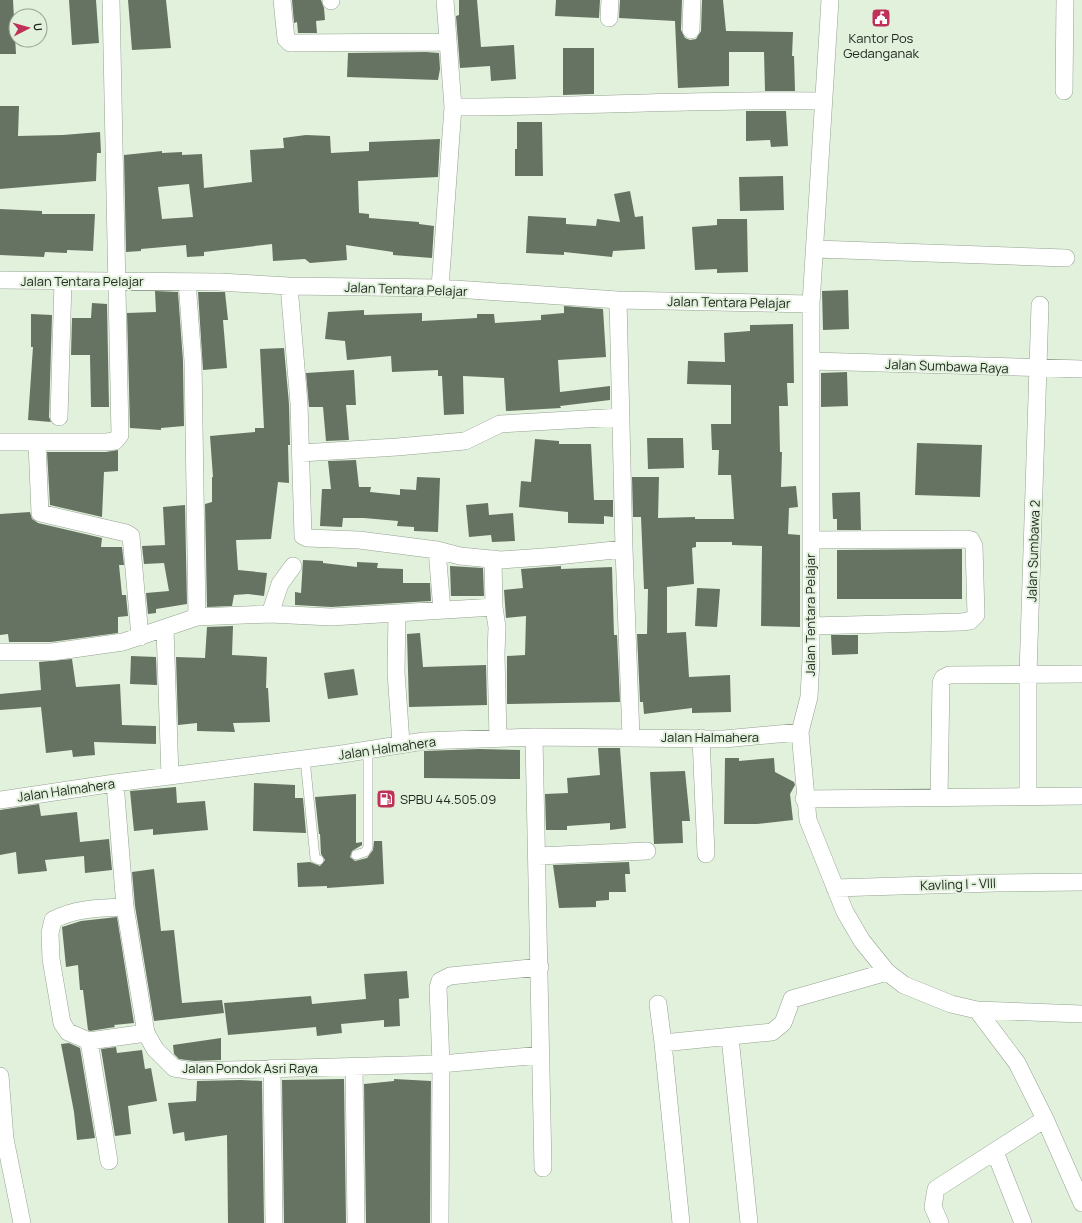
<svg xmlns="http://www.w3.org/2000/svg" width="1082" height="1223" font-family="Manrope,sans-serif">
<rect width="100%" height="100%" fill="#e1f1dc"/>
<!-- building -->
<path fill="#667362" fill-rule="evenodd" d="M0 0H13L16 54H0Z
M69 0H96L99 43 72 45Z
M128 0H166L171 48 132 50Z
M292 0H321L324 8 325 20 316 21 317 33H298L297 22 294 23Z
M459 0H477L481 47 514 45 516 79 491 81 490 66 460 68 456 16 459 15Z
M556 0H600L599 18 555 16Z
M620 0H682L681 30 685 38 690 40 696 39 701 31 702 0H723L726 31 793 32 792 56H794L795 91H765L764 52H729V86L678 88 675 21 619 18Z
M563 48H594V94L563 95Z
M426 52 439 53 440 69 438 80 347 77 348 53Z
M0 106H19L18 136 63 135 100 132 101 153H97L96 181 0 189Z
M746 111H786L788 146 771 147 770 140 746 141Z
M517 122H542L543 176H515V149H517Z
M306 135 330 136 331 153 369 151V142L440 139 438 177 358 181 359 213 369 214V218L419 222V224L434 226 432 258 393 255V252L346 245 347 260 310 263 305 259 273 261 272 244 204 252V256L187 257 186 245 141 249V251L126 252 124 155 162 151V153L182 152V155L202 154 204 188 252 182 250 150 284 148 283 138ZM189 184 193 217 162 219 158 187Z
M783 176 784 210 740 211 739 177Z
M630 191 635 217 643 216 645 249 613 251 612 257 564 252V255L526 253 528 216 566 218V224L596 226 597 219 620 222 614 194Z
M0 209 42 211V214H95L93 251 67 250V253L45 252 44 257 0 255Z
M717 219H747L748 272 717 273V269L695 270 692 227 717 225Z
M848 290 849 329 823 330 822 291Z
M155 291 178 292 183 361 184 426 161 428V430L130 428 127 313 156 312Z
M198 292H225L228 320H223L227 368 203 370Z
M92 303 107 304 109 407H91L90 355H71L72 318H91Z
M564 306 603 309 606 357 558 360 560 392 610 386V400L560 406 561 408 506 411 504 378 463 376 464 414 444 415 442 376H438V370L392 372 391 356 347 360 345 341 325 339 328 312 364 310V315L422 313V321L477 318V314H494L495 323 541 320V315L564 313Z
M31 314 52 315 49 417 51 422 28 420 33 347H31Z
M793 324 794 383H787L788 406H779L780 452H782L781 487 796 486 798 507 789 508 788 534 800 535V627L761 626 762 546 732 545V542H696V547L692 548 694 584 667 587V633L686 632 689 677 730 675 731 712 692 713V708L644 714 643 702H640L637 634H647L648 589H644L641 517H633L632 477H659L658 518 695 517V519H734L731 475H718L719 450H712L711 424H731V385L687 384 688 361 725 362 724 333 750 331V325Z
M284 348 289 404 290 445H288L289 483 278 482 271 539 236 540 238 570 267 573 264 596 248 594 234 595 232 606 207 607 205 504 212 502V477H213L210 436 255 432V428H264L260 349Z
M354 370 356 405H346L349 440 326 441 323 407H309L306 373Z
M847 372 848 406 821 407V373Z
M647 438H683L684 468 648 469Z
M535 439 559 441V444H591L594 500H613V517L604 516V524L568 523V512L519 507 521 481 531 482Z
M917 443 982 445 980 497 915 495Z
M118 450V471L104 472 102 517 50 505 47 452H106Z
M356 460 359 487H371L370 492 400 495V489L416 490 417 477 440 478 438 532 414 531V527L397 526 398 521 364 518H343L342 527 320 526 322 489H331L328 461Z
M860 492 861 530H837V519H833L832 493Z
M488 503 489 515 513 513 515 541 492 542 491 535 469 537 466 505Z
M185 505 187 604 156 609V613L148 614 146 593 169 591 164 563 144 564 142 546 165 545 163 507Z
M30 512 32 519 38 523 102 538 101 547H122L124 565H119L122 595H126L128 616 118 617V633L51 642H9L8 634 0 635V514Z
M962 549V599H837V550Z
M303 560 323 561V563L357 567V562L378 563 377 568 403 569V583H430L431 601 331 607 295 605V592L301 593Z
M450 566 483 568 484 596H451Z
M561 566V569L612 567 614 635H617L620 702 507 704V656L525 655 526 616 506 618 504 590 523 588 521 569Z
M697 588 720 589 717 627 695 626Z
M233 626 232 655 267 657 266 688H268L270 722 233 723 235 732 197 731V723L178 725 176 657 205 658 207 627Z
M420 633 423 667 486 665 487 705 409 707 407 634Z
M831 635H858V654L832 655Z
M131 656 156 657 157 685 130 684Z
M72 659 76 687 120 684 122 725 156 726V744L94 742 95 755 73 757 72 750 46 753 41 707 0 710V694L41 690 39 662Z
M354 669 358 695 328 699 324 673Z
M598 748H620L626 828 610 830V823L567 826V830H546L545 794 568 793 567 778 600 775Z
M479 749 520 750V779L424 778V751Z
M725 758H739V761L774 758 775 772 794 782 795 785 790 794 793 820 757 824H724Z
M685 771 690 821H682L683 843 654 844 650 772Z
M254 783 295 785V798H303L306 833 253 831Z
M176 787 177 803 205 801 208 830 153 835V829L134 831 130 791Z
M356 794V843L362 842V845L352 851 350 857 355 861 367 858 373 850 374 841H382L384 884 327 888V886L298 887 297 863 310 862 320 866 325 860 321 854 320 834H319L315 797Z
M39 804 41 816 77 812 80 842 109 839 112 870 85 873 84 856 45 860 47 871 18 874 16 852 0 855V810Z
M629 862 630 874H625L626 892H609V900L596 901V907L559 908 553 865Z
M154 869 161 931 174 930 182 1003 222 1000 224 1013 154 1021 135 906 132 872Z
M117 917 134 1023 114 1025 115 1027 90 1031 88 1030 83 990H80L78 965 66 967 62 927 81 921Z
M407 971 409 998 399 999 400 1026 384 1027V1020L341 1024 342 1033 317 1036 316 1027 228 1035 224 1003 311 996 312 1004 366 999 364 974Z
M221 1038V1060L194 1061 179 1059 174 1054 173 1045Z
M69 1043 80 1048 95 1138 77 1140 74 1112 61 1044Z
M116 1047 117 1053 142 1050 145 1069 151 1068 157 1101 128 1106 131 1134 115 1136 101 1049Z
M344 1079 346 1223H284L282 1080Z
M394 1079 431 1081 430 1223H366L364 1084 394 1081Z
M241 1080 262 1081 264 1223H228L227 1135 185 1141 184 1132 173 1134 168 1103 196 1101 197 1081Z"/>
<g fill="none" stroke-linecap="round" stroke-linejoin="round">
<!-- lane casing -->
<g stroke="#94a290" stroke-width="10">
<path id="lane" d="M305 759 315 858 319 860
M356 855 365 852 368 847V749"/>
</g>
<!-- street casing -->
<g stroke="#94a290" stroke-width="18">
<path id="street" d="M282 0 286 39 290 43 447 42
M331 0V1
M830 0 811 304V659L809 697 800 732 808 820 845 912 862 941 887 972 904 985 951 1004 977 1010 1082 1014
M609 18 610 0
M691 30 692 0
M1064 91 1065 0
M453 107C576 107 699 99 822 101
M816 249 1066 258
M0 280 219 282 289 286 440 288 618 300 811 304
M187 282 193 361 197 617
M289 286 299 403 303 536 307 538 359 540 437 550 460 556 501 560 557 556 624 549
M440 288 453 107 445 0
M618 300 624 549 631 737
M812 361 1082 369
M59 417 63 281
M0 442H106L115 441 120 435 111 0
M37 443 40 513 126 533 131 536 140 637
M301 453 397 447 465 441 500 424 621 417
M811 540 965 539 971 540 974 546 976 615 970 621 961 622 811 626
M437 550 442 610
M493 559 494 607 497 627 496 654 498 738
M397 613 396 672 401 743
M270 614 280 584 293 566
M165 629 170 776
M0 652H52L123 642 197 617 270 614 331 617 494 607
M534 737 543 1168
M701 738 706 854
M115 783 125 907 146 1033 155 1049 174 1068 193 1071 441 1064 440 1223
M1028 797V674L1040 305
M939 798 941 683 943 678 949 675 1082 674
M804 799 1082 796
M0 800 115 783 342 754 424 741 534 737 724 739 800 732
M538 856 647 851
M835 888 995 883 1082 882
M125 907C101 908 75 908 53 920L50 933 51 959 62 1023 68 1032 89 1041 146 1033
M540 967 450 976 440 981 438 988 441 1064 541 1055
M658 1004 663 1043
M977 1010 1017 1063 1045 1119 1082 1203
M730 1037 749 1223
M89 1041 109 1161
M354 1067 356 1223
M272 1068 274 1223
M0 1076 5 1139 22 1223
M995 1152 1023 1223
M681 1223 663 1043 772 1032 783 1023 792 999 887 972
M940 1223 933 1207 936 1189 1045 1119"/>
</g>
<!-- lane -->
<use href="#lane" stroke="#fff" stroke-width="9"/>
<!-- street -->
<use href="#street" stroke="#fff" stroke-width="17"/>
</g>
<!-- icons -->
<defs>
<g id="civic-square" transform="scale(1)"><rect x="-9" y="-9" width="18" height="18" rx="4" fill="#c03159" stroke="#e1f1dc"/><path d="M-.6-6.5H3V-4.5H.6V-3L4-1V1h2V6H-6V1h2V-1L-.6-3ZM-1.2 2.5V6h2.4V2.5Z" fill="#fff"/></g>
<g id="fuel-square" transform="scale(1)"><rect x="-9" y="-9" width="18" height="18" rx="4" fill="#c03159" stroke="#e1f1dc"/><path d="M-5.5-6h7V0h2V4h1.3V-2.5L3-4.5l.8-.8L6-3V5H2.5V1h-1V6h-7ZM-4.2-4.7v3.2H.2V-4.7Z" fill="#fff"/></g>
</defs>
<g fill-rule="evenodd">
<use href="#civic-square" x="881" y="18"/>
<use href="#fuel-square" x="386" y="799"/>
</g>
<g text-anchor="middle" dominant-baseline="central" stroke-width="4" stroke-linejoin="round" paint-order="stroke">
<!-- poi labels -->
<g font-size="13" fill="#232922" stroke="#e1f1dc">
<text x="881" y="38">Kantor Pos<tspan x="881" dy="15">Gedanganak</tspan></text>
<text x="400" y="799" text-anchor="start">SPBU 44.505.09</text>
</g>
<!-- street labels -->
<g font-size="13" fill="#232922" stroke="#e1f1dc">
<text x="82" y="281">Jalan Tentara Pelajar</text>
<text transform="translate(406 289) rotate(2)">Jalan Tentara Pelajar</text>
<text transform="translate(729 302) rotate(1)">Jalan Tentara Pelajar</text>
<text transform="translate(947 366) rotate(2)">Jalan Sumbawa Raya</text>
<text transform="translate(1033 551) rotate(-88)">Jalan Sumbawa 2</text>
<text transform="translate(810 615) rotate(-90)">Jalan Tentara Pelajar</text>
<text x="710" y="737">Jalan Halmahera</text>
<text transform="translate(387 748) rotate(-8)">Jalan Halmahera</text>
<text transform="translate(66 790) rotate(-8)">Jalan Halmahera</text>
<text transform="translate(958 884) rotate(-2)">Kavling I - VIII</text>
<text x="250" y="1068">Jalan Pondok Asri Raya</text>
</g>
</g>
<!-- north arrow -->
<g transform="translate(28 28) rotate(84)"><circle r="19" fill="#e1f1dc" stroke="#95a192"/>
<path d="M0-3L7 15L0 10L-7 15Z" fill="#c03159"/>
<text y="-6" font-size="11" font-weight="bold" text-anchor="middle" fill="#232922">U</text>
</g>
</svg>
